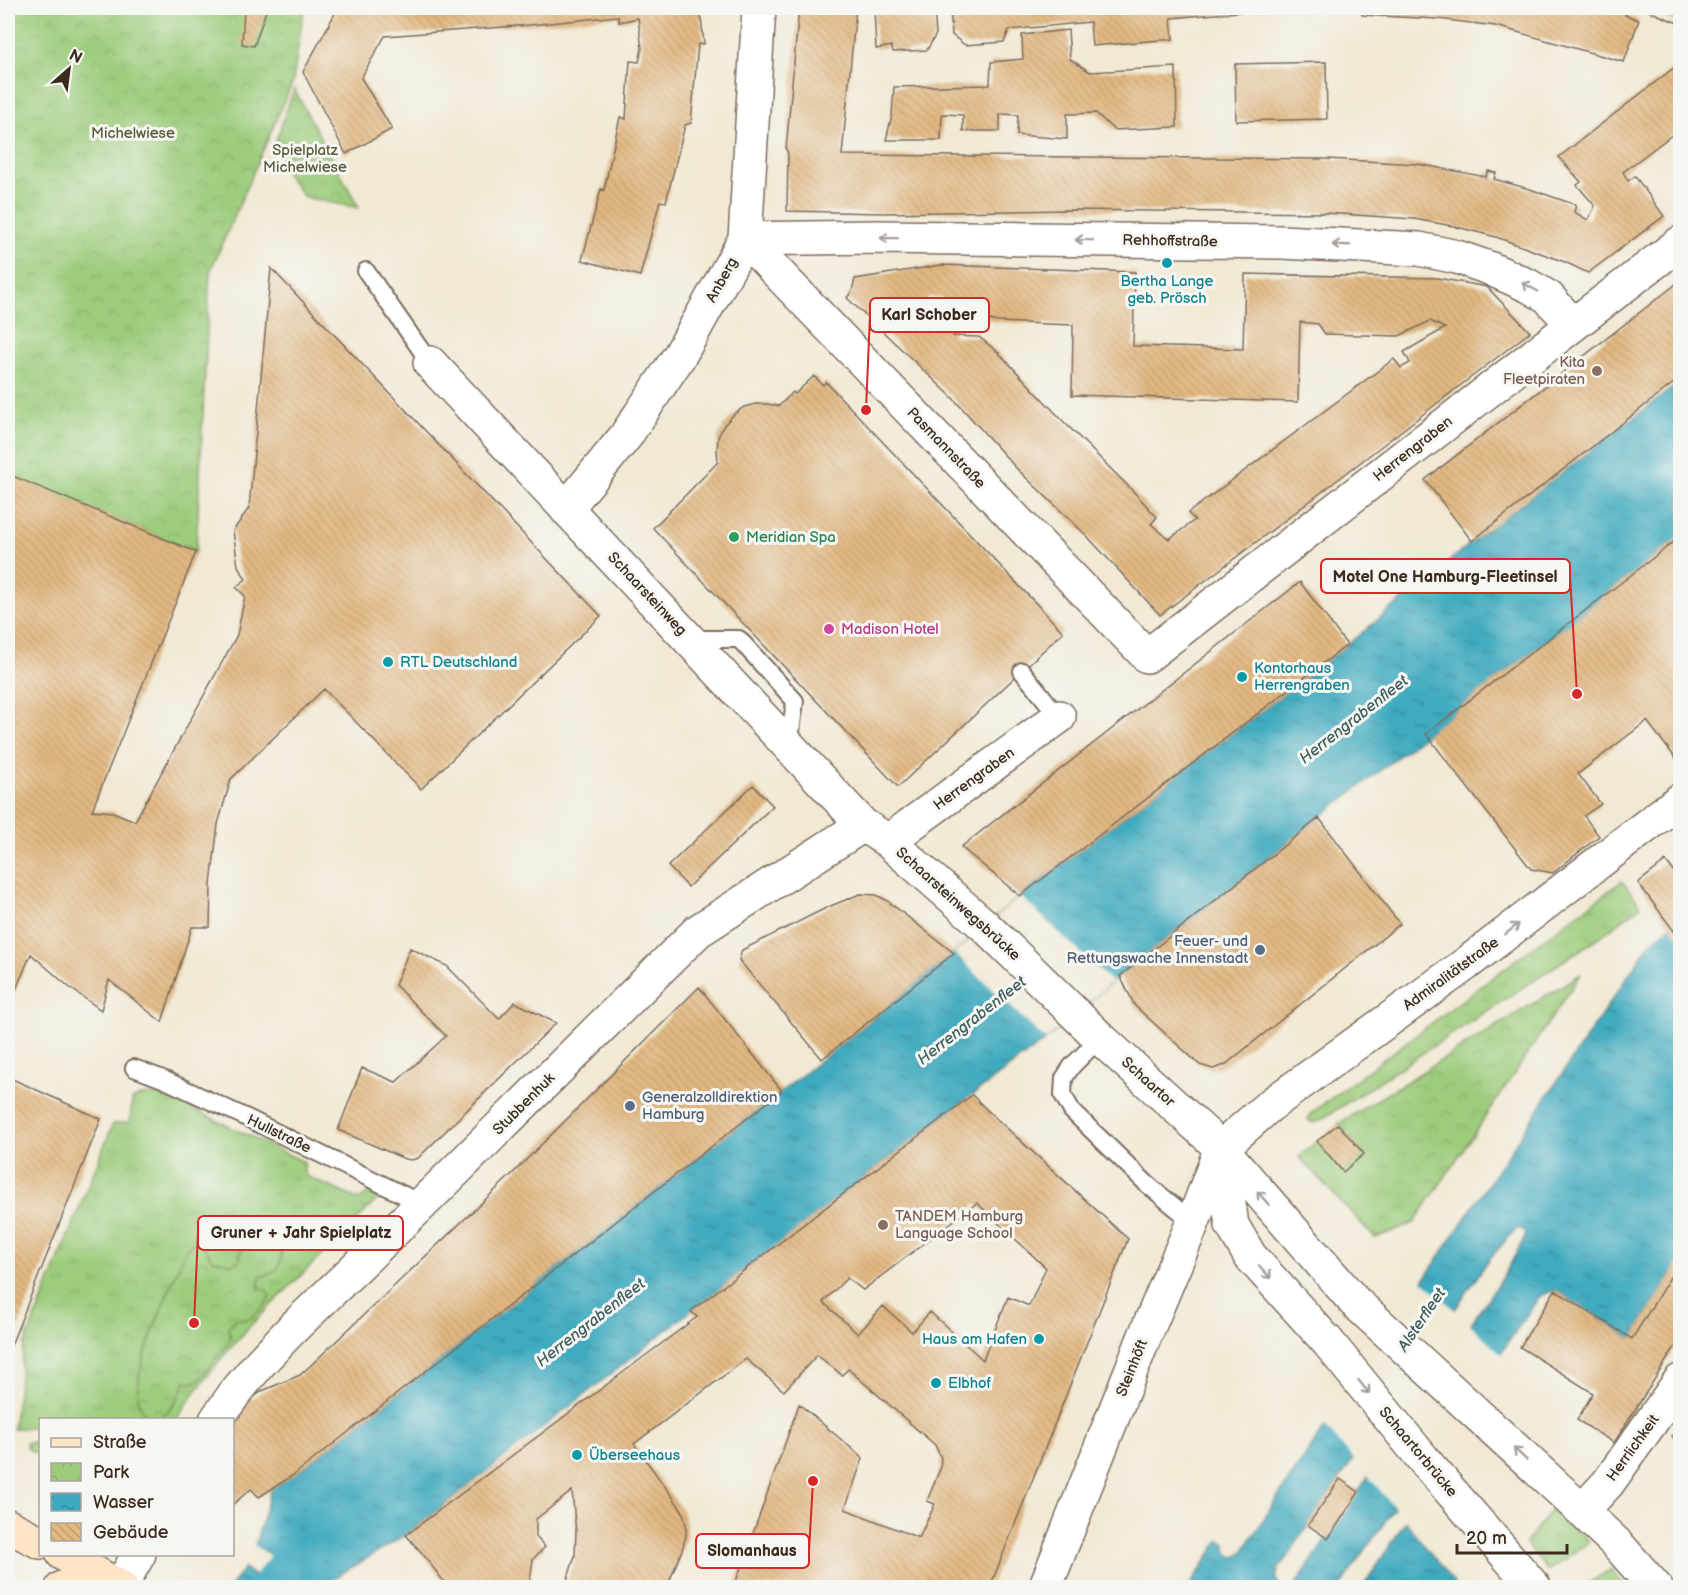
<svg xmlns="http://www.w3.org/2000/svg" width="1688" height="1595" font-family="'Balsamiq Sans',sans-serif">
<defs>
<pattern id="grass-tufts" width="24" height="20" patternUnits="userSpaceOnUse" patternTransform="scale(1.5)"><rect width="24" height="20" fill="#9ccc7b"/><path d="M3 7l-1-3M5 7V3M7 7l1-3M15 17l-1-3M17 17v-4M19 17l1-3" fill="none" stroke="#87af6a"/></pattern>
<pattern id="park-crowns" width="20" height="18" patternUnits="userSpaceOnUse" patternTransform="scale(1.5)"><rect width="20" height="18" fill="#9ccc7b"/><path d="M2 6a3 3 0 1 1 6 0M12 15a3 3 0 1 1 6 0" fill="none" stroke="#87af6a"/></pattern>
<pattern id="water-ripples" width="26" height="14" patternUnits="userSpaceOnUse" patternTransform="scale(1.5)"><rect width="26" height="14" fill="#3faabf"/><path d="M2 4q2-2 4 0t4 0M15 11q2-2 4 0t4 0" fill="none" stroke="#368b9b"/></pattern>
<pattern id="building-back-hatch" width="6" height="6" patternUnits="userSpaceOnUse" patternTransform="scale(1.5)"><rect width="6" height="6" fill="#e2b881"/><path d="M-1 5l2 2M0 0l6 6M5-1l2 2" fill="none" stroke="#c39e6f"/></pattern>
</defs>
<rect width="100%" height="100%" fill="#f6f6f2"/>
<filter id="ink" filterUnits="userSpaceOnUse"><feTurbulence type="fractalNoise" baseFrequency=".0167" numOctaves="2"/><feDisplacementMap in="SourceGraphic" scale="12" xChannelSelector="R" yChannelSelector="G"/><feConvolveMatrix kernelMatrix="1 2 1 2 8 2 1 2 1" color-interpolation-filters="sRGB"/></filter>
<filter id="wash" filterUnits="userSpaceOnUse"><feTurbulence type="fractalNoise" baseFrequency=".008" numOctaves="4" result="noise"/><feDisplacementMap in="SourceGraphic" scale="24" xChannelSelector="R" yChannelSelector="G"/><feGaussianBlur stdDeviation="1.35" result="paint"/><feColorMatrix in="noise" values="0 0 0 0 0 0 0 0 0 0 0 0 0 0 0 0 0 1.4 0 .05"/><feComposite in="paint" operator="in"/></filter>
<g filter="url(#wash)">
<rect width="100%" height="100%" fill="#f1e9d4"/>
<!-- grass -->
<path fill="url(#grass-tufts)" stroke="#6c7b4c" stroke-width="1.5" d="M1622 881 1641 906 1600 937 1316 1123 1311 1122 1308 1119 1310 1114Z
M151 1095H162L172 1099 304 1162V1175L359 1200 369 1193 379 1198 253 1323C225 1353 199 1384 177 1419L40 1420V1455C34 1452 26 1451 26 1443L36 1442 35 1430 31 1427 13 1429 24 1346 113 1124 130 1122 132 1100 140 1096Z
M1553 1507 1589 1542 1548 1571 1526 1543Z
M1611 1569 1625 1587H1583Z"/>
<!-- park -->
<path fill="url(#park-crowns)" stroke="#6c7b4c" stroke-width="1.5" d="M8 8H304L293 81 210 272 196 552 8 475Z
M294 89 359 208 304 197 282 168 275 143Z
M1581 974 1414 1223 1375 1238 1299 1157 1317 1141 1343 1172 1364 1154 1338 1124Z
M257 1235C262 1235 268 1235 272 1237 286 1246 284 1267 270 1274 267 1275 264 1276 260 1277L258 1286 267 1291 270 1296 266 1304 250 1319H235L228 1328 231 1339 200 1379 193 1383 185 1381C179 1398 173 1410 157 1419 114 1414 156 1325 164 1302 172 1284 179 1264 188 1246 201 1238 206 1248 211 1259L233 1264 240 1259C241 1244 244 1242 257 1235Z"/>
<!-- water -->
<path fill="url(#water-ripples)" stroke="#3d6a6e" stroke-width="1.5" d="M1680 382V537L1319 818 1112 982 1046 1040 877 1167 798 1230 691 1311 406 1535 319 1587H312L255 1545 271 1489 295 1474 782 1091 954 953 1020 896 1347 645 1472 542Z
M1680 919V1261L1632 1339 1555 1290 1540 1296 1340 1587H1294L1507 1270 1525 1237V1233L1522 1229H1516L1490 1258 1278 1570 1276 1579 1280 1587 1188 1588 1220 1540 1226 1544V1551L1232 1557 1238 1556 1243 1552 1273 1504 1650 943Z
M1406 1521 1458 1587 1362 1588Z
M244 1568 270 1587 229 1588Z"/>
<!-- pier -->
<path fill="#f1e9d4" d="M1020 896 1112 982 1046 1040 954 953Z
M1421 1279 1457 1312 1355 1461 1323 1424Z
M1469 1323 1503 1356 1397 1510 1367 1475Z
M1404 1518 1409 1519 1461 1588 1458 1587Z
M255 1545 312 1587 307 1588 254 1548Z"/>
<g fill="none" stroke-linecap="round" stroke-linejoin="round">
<!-- canal -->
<path stroke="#3faabf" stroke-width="39" d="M270 1588 291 1560 326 1533"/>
</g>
<g id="blocks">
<!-- building -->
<path fill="url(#building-back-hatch)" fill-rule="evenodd" d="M244 8H267L254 46 242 44Z
M338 8H700L704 44H698L691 123 685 125 666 202 660 201 640 276 582 260 601 189 604 190 620 117 626 119 630 61 639 62 642 49 638 18 619 22 618 16 530 25 385 36 361 78 392 129 346 154 303 72Z
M799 8H856L842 155 1327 159 1418 164 1486 177 1488 171 1496 173 1494 179 1533 190 1576 205 1574 212 1588 220 1595 206 1577 185 1581 182 1559 157 1680 63V129L1623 172 1628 181 1635 176 1664 216 1588 273 1565 262 1496 237 1453 226 1414 219 1326 213 1067 210 883 213 787 211 788 154 786 149Z
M874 8H934L936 34 927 50 893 52 891 46 876 49Z
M950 8H1271V9L1171 18 1173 39 1092 46 1090 22 1009 30 1004 42 965 45 952 35Z
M1361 8H1627L1625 15 1639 20 1624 62 1496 26 1438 19 1362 15Z
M1642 8H1680V24Z
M1068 30 1070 59 1090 72 1176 67 1177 127 1114 130 1096 113 1067 114V139L1017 135 1018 115 1000 114V131H963V115L942 114 941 140H886L892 115 894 87 990 85 991 62 1023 59 1022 35Z
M1326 62 1327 119 1236 121 1235 64Z
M941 265 1135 272 1133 346 1243 349 1245 274 1437 278 1487 287 1530 332 1297 511 1160 615 1086 535 1017 469 951 396 847 298 852 291 855 279ZM927 297 940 298 965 314 998 322 1073 325 1072 395 1298 402 1300 322 1318 324 1325 334 1399 336 1430 321 1445 328 1404 352 1410 363 1401 368 1394 359 1188 513 1195 520 1169 539 1151 524 1157 517 1132 490 1064 422 998 352 979 337 953 336 954 325 931 312Z
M271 268 601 616 421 789 324 689 231 779 218 824 211 884 210 927H192L162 1022 109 980 101 1010 69 987 31 954 8 1008V474L196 552 92 810 113 812 135 821 237 635 245 596 236 587 246 579 238 566 233 531 249 508Z
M1680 281V378L1472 541 1425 480Z
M814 376 823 385 826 382 1063 632 898 787 653 528 718 462 717 450 718 437 724 425 734 414 744 407 756 404H767L779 406 793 392 795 394Z
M1680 537V764L1647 721 1578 774 1601 804 1584 816 1599 836 1553 873 1531 869 1426 734Z
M1300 582 1347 645 1020 896 961 847Z
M753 785 773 806 688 887 668 866Z
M1319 818 1400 924 1225 1065 1213 1069 1200 1065 1135 1006 1120 976Z
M1666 861 1680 880V933L1677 935 1638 883Z
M860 894 876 895 886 900 954 953 822 1059 739 960 742 950 828 907Z
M410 948 447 966 499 1019 515 1002 556 1023 418 1158 412 1160 405 1159 338 1130 362 1068 396 1082 446 1036 395 985Z
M699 987 782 1091 295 1474 259 1497 251 1489 232 1505V1419L246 1403 262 1391 300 1375 311 1365 509 1177Z
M8 1077 101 1119 8 1353Z
M972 1095 987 1110 1128 1239 990 1587H845L839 1585 838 1587H734L799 1404 863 1458 845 1509 919 1538 935 1504 927 1501 940 1469 941 1458 935 1445 848 1369 842 1375 817 1355 784 1391 746 1359 634 1444 682 1510 686 1524V1536L682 1550 667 1587H565L575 1556 576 1532 572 1491 536 1519V1537L545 1547 533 1559 530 1580 536 1587H448L422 1553 406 1535 697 1317 691 1311ZM977 1203 1046 1268 1029 1306 1008 1297 983 1360 930 1312 912 1332 883 1306 858 1334 823 1302 847 1278 863 1290Z
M1338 1124 1364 1154 1343 1172 1317 1141Z
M1680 1261V1339L1614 1443 1577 1420 1593 1393 1520 1347 1555 1290 1632 1339Z
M1680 1425V1445L1672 1436Z
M1340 1479 1359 1492 1328 1539 1308 1525Z"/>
</g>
</g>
<g filter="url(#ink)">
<use href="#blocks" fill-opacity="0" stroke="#7b6d5e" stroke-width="1.5"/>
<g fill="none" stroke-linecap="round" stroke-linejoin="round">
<!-- lane casing -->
<g stroke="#7b6d5e" stroke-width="20">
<path id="lane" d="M366 271 430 363
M690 639H739L795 701 789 746
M1022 671 1059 717
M1100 1038 1072 1066 1064 1078 1063 1095 1072 1111 1147 1184 1193 1222
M134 1068 163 1079 243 1116 422 1204"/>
</g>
<!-- street casing -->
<g stroke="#7b6d5e" stroke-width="36">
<path id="street" d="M745 239 1147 656 1573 325 1680 243
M745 239 877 237 1281 242 1419 249 1457 257 1489 268 1529 286 1548 297 1573 325
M430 363 863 825 888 841 985 926 1100 1038 1221 1148 1355 1302
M566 509 625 437 680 355 745 239 759 8
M888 841 1059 717
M1221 1150 1232 1225 1250 1256 1327 1341
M216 1420 235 1393 260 1363 292 1329 422 1204 698 931 863 825
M1428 1465 1535 1588
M1567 1497 1617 1544 1656 1588
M1582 1511 1608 1483 1680 1381
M120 1587 139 1554
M1045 1588 1144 1338 1193 1222 1221 1148 1269 1106 1466 964 1680 800"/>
</g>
<!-- secondary casing -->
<g stroke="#7b6d5e" stroke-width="36">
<path id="secondary" d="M8 1526 40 1542
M63 1554 121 1588
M62 1588C79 1580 98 1582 115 1586"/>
</g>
<!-- lane -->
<use href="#lane" stroke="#fff" stroke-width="16"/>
<!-- street -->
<use href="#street" stroke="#fff" stroke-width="33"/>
<!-- secondary -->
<use href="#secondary" stroke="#ffe4c6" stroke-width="33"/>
<!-- rail -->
<path stroke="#3b2a1e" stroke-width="4.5" d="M8 1583 15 1588"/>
<!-- street-bridge casing -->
<g stroke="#7b6d5e" stroke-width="36" stroke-linecap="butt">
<path id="street-bridge" d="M1355 1302 1563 1493
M1327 1341 1428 1465"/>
</g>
<!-- street-bridge -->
<use href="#street-bridge" stroke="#fff" stroke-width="33"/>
</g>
<!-- one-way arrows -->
<defs><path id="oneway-shaft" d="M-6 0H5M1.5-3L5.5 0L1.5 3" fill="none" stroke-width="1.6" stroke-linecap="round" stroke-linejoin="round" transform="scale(1.5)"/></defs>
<g stroke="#a79f9a">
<use href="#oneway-shaft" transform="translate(889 238) rotate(-179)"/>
<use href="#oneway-shaft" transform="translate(1084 240) rotate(-179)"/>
<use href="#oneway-shaft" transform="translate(1341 245) rotate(-178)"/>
<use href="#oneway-shaft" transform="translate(1530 287) rotate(-152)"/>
<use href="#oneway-shaft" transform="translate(1512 929) rotate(-38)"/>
<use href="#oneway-shaft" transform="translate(1263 1198) rotate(-131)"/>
<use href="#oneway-shaft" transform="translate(1265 1272) rotate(48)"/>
<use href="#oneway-shaft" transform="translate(1364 1387) rotate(51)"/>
<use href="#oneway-shaft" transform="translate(1520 1454) rotate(-137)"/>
</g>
</g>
<!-- markers -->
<g fill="#0f9aa8" stroke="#f6f6f2" stroke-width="2">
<circle cx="1167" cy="263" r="6"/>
<circle cx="388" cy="662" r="6"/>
<circle cx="1242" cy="677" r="6"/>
<circle cx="1039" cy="1339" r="6"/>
<circle cx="936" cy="1383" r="6"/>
<circle cx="577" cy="1455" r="6"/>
</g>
<g fill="#8d6e63" stroke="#f6f6f2" stroke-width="2">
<circle cx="1597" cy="371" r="6"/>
<circle cx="883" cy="1225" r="6"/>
</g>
<circle fill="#2e9e5b" stroke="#f6f6f2" stroke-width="2" cx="734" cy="537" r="6"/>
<circle fill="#d1479c" stroke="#f6f6f2" stroke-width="2" cx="829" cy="629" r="6"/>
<g fill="#5c6f8a" stroke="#f6f6f2" stroke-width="2">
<circle cx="1260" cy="950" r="6"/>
<circle cx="630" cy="1106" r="6"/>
</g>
<g text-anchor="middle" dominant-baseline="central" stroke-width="6" stroke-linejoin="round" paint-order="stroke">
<!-- park labels -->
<g font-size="15" fill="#585b3a" stroke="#f6f6f2">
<text x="133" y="133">Michelwiese</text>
<text x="305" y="150">Spielplatz<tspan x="305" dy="17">Michelwiese</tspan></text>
</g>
<!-- street labels -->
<g font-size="15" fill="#3b2a1e" stroke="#f6f6f2">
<text transform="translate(1170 241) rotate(1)">Rehhoffstraße</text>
<text transform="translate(722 280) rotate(-61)">Anberg</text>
<text transform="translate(946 448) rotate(46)">Pasmannstraße</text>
<text transform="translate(1413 449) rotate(-38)">Herrengraben</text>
<text transform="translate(647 594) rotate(47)">Schaarsteinweg</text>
<text transform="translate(974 779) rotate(-36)">Herrengraben</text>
<text transform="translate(958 904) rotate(42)">Schaarsteinwegsbrücke</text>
<text transform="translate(1451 974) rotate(-36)">Admiralitätstraße</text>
<text transform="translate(1148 1082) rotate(42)">Schaartor</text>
<text transform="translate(524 1104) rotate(-45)">Stubbenhuk</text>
<text transform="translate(279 1134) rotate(26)">Hullstraße</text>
<text transform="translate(1132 1368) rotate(-68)">Steinhöft</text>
<text transform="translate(1633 1448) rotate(-54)">Herrlichkeit</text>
<text transform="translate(1418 1452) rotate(50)">Schaartorbrücke</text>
</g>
<!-- culture labels -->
<g font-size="15" fill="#0d838f" stroke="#f6f6f2" text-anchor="start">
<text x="1167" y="281" text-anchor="middle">Bertha Lange<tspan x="1167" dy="17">geb. Prösch</tspan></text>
<text x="400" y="662">RTL Deutschland</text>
<text x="1254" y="668">Kontorhaus<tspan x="1254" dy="17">Herrengraben</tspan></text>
<text x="1027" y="1339" text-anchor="end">Haus am Hafen</text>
<text x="948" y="1383">Elbhof</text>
<text x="589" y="1455">Überseehaus</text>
</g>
<!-- education labels -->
<g font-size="15" fill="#785e54" stroke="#f6f6f2" text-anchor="end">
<text x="1585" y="362">Kita<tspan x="1585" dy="17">Fleetpiraten</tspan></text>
<text x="895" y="1216" text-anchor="start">TANDEM Hamburg<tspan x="895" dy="17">Language School</tspan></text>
</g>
<!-- leisure labels -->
<g font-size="15" fill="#27864d" stroke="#f6f6f2" text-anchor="start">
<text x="746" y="537">Meridian Spa</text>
</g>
<!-- hotel labels -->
<g font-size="15" fill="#b23c85" stroke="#f6f6f2" text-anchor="start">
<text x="841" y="629">Madison Hotel</text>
</g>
<!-- service labels -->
<g font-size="15" fill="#4e5e75" stroke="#f6f6f2" text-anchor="end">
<text x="1248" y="941">Feuer- und<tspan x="1248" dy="17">Rettungswache Innenstadt</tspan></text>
<text x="642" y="1097" text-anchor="start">Generalzolldirektion<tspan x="642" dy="17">Hamburg</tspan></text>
</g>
<!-- water labels -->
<g font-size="16" font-style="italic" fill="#3d5d5e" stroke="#f6f6f2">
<text transform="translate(1354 720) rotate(-38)">Herrengrabenfleet</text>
<text transform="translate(972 1021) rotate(-38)">Herrengrabenfleet</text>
<text transform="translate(1422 1320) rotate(-56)">Alsterfleet</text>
<text transform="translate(591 1323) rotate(-38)">Herrengrabenfleet</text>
</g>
</g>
<!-- callouts -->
<path fill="none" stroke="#d62828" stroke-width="2" d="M866 410L870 315M1577 694L1570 576M194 1323L198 1233M813 1481L809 1551"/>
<g fill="#d62828" stroke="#f6f6f2" stroke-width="2">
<circle cx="866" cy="410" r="6"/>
<circle cx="1577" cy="694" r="6"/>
<circle cx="194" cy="1323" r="6"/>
<circle cx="813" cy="1481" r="6"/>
</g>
<g fill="#f6f6f2" stroke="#d62828" stroke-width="2">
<rect x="870" y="298" width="119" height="34" rx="6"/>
<rect x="1321" y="559" width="249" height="34" rx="6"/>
<rect x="198" y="1216" width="205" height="34" rx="6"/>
<rect x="696" y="1534" width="113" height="34" rx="6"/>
</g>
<g font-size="16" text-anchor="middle" font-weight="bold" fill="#3b2a1e">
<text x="929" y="320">Karl Schober</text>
<text x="1445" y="582">Motel One Hamburg-Fleetinsel</text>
<text x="301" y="1238">Gruner + Jahr Spielplatz</text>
<text x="752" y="1556">Slomanhaus</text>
</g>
<!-- margin -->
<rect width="1688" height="1595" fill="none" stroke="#f6f6f2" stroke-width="30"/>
<!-- legend -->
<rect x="39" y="1418" width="195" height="138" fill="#f6f6f2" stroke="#aba49d" stroke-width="1.5"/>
<rect x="51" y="1438" width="30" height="9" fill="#ffe4c6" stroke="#aba49d" stroke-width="1.5"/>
<text x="93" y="1448" font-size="18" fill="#3b2a1e">Straße</text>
<rect x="51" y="1463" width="30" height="18" fill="url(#park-crowns)" stroke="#aba49d" stroke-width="1.5"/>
<text x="93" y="1478" font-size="18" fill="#3b2a1e">Park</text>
<rect x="51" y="1493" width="30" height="18" fill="url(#water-ripples)" stroke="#aba49d" stroke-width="1.5"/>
<text x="93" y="1508" font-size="18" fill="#3b2a1e">Wasser</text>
<rect x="51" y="1523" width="30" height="18" fill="url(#building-back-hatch)" stroke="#aba49d" stroke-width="1.5"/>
<text x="93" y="1538" font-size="18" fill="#3b2a1e">Gebäude</text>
<!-- north arrow -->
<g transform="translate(69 69) rotate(28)" stroke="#f6f6f2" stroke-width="4.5" paint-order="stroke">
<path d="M0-4.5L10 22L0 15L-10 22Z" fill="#3b2a1e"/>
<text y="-9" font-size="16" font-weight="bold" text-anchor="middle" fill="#3b2a1e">N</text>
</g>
<!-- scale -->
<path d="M1457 1544v9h110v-9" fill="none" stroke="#3b2a1e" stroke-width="3"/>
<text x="1466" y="1544" font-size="18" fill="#3b2a1e" stroke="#f6f6f2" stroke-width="4.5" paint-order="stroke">20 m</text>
</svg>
